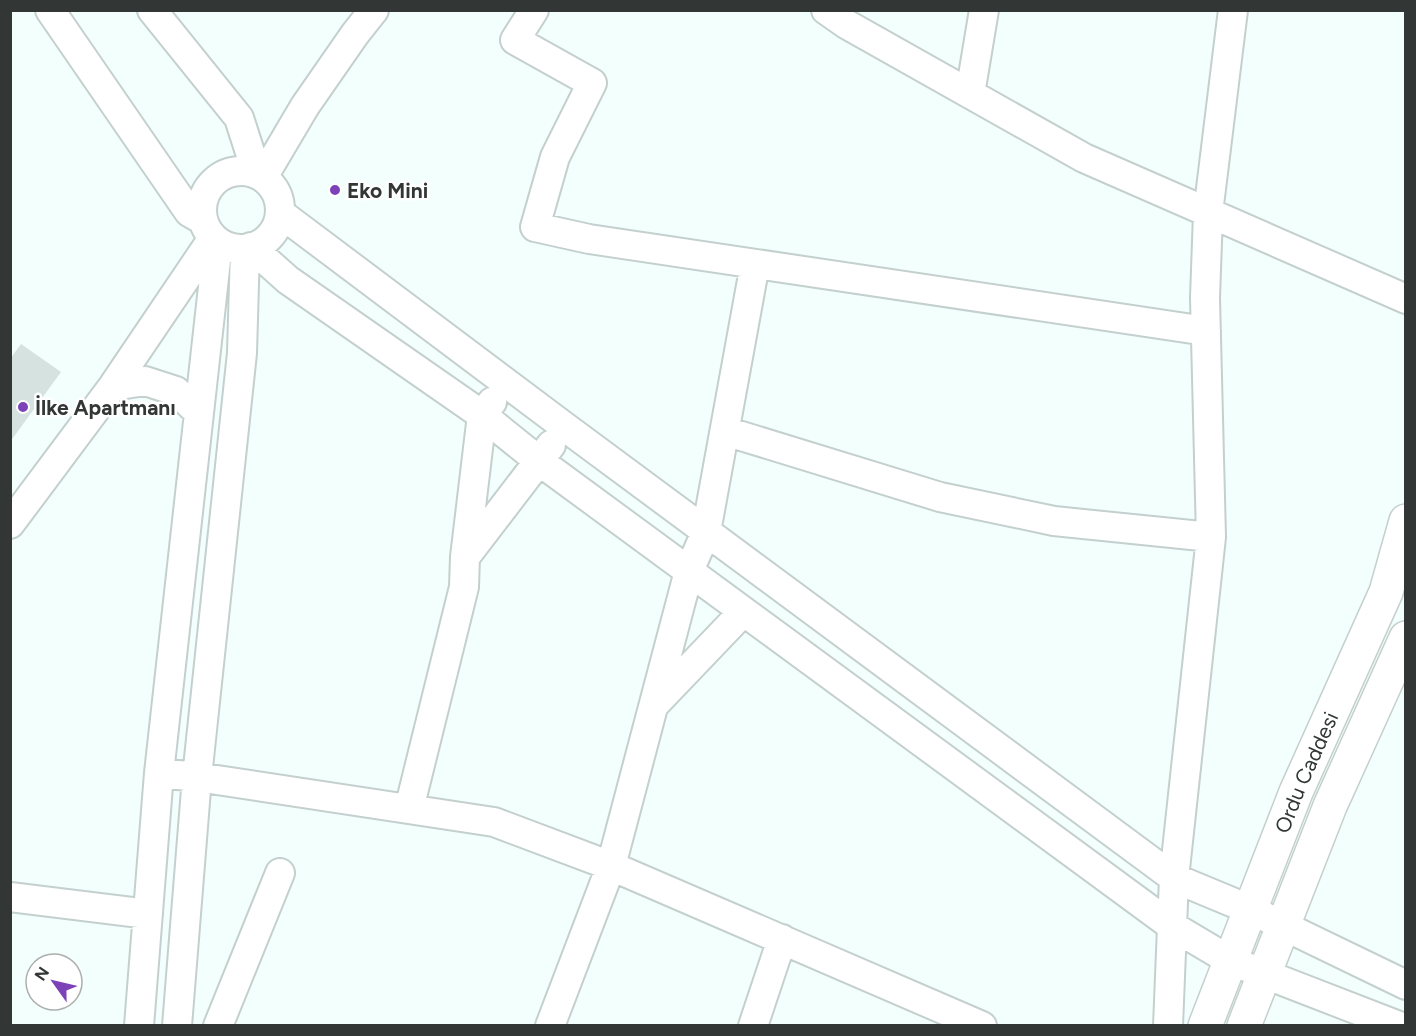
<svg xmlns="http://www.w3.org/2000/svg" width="1416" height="1036" font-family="Figtree,sans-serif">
<rect width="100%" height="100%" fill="#f2fffc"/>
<!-- building -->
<path fill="#d6e2e0" d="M21 344 61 372 10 442V359Z"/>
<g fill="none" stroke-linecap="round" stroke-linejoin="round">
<!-- minor casing -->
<g stroke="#c4d0ce" stroke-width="32">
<path id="minor" d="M50 10 189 212 203 220
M152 10 239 118 257 174
M534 10 515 40 592 83 555 157 535 227 589 239 1206 331
M826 10 846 24 1084 158 1406 299
M970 94 984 10
M202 210a39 39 0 1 1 78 0a39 39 0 1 1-78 0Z
M263 177 305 106 355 34 374 10
M280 213 565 427 1174 878 1251 910 1406 985
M251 247 288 280 482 415 539 461 1172 926 1231 961 1399 1026
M113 386 145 381 176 391 199 413
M725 431 940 497 1054 521 1211 537
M10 524 113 386 213 238
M466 556 551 445
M655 704 743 612
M159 773 197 777 494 822 611 866 982 1026
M409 809 464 587 465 557 482 415 492 402
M10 897 148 914
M139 1026 159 773 218 242
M177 1026 197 777 242 353 245 249
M218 1026 280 873
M550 1026 611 866 689 571 706 532 755 264
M753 1026 782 939
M1168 1026 1174 878 1211 537 1205 298 1208 213 1233 10"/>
</g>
<!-- secondary casing -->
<g stroke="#c4d0ce" stroke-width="36">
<g id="secondary">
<path id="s1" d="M1205 1026 1296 792 1386 592 1406 521"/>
<path d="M1244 1026 1330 806 1406 638"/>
</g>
</g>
<!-- minor -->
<use href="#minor" stroke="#fff" stroke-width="28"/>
<!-- secondary -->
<use href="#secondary" stroke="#fff" stroke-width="33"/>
</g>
<!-- markers -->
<g fill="#7e42b8" stroke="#fff" stroke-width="2">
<circle cx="335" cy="190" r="6"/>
<circle cx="23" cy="407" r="6"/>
</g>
<g text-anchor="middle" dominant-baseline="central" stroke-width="5" stroke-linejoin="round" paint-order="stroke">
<!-- poi labels -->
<g font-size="21" font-weight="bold" fill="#323736" stroke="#fff" text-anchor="start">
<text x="347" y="190">Eko Mini</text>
<text x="35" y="407">İlke Apartmanı</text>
</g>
<!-- street labels -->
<g font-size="21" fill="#323736" stroke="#fff">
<text stroke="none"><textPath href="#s1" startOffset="273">Ordu Caddesi</textPath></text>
</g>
</g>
<!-- border -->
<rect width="1416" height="1036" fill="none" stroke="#323736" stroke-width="24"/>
<!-- north arrow -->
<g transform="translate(54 982) rotate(304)"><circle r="28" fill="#ffffff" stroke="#adafaf" stroke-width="1.5"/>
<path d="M0-4.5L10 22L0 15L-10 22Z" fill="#7e42b8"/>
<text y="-9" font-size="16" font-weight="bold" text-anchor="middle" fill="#323736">N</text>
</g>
</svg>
